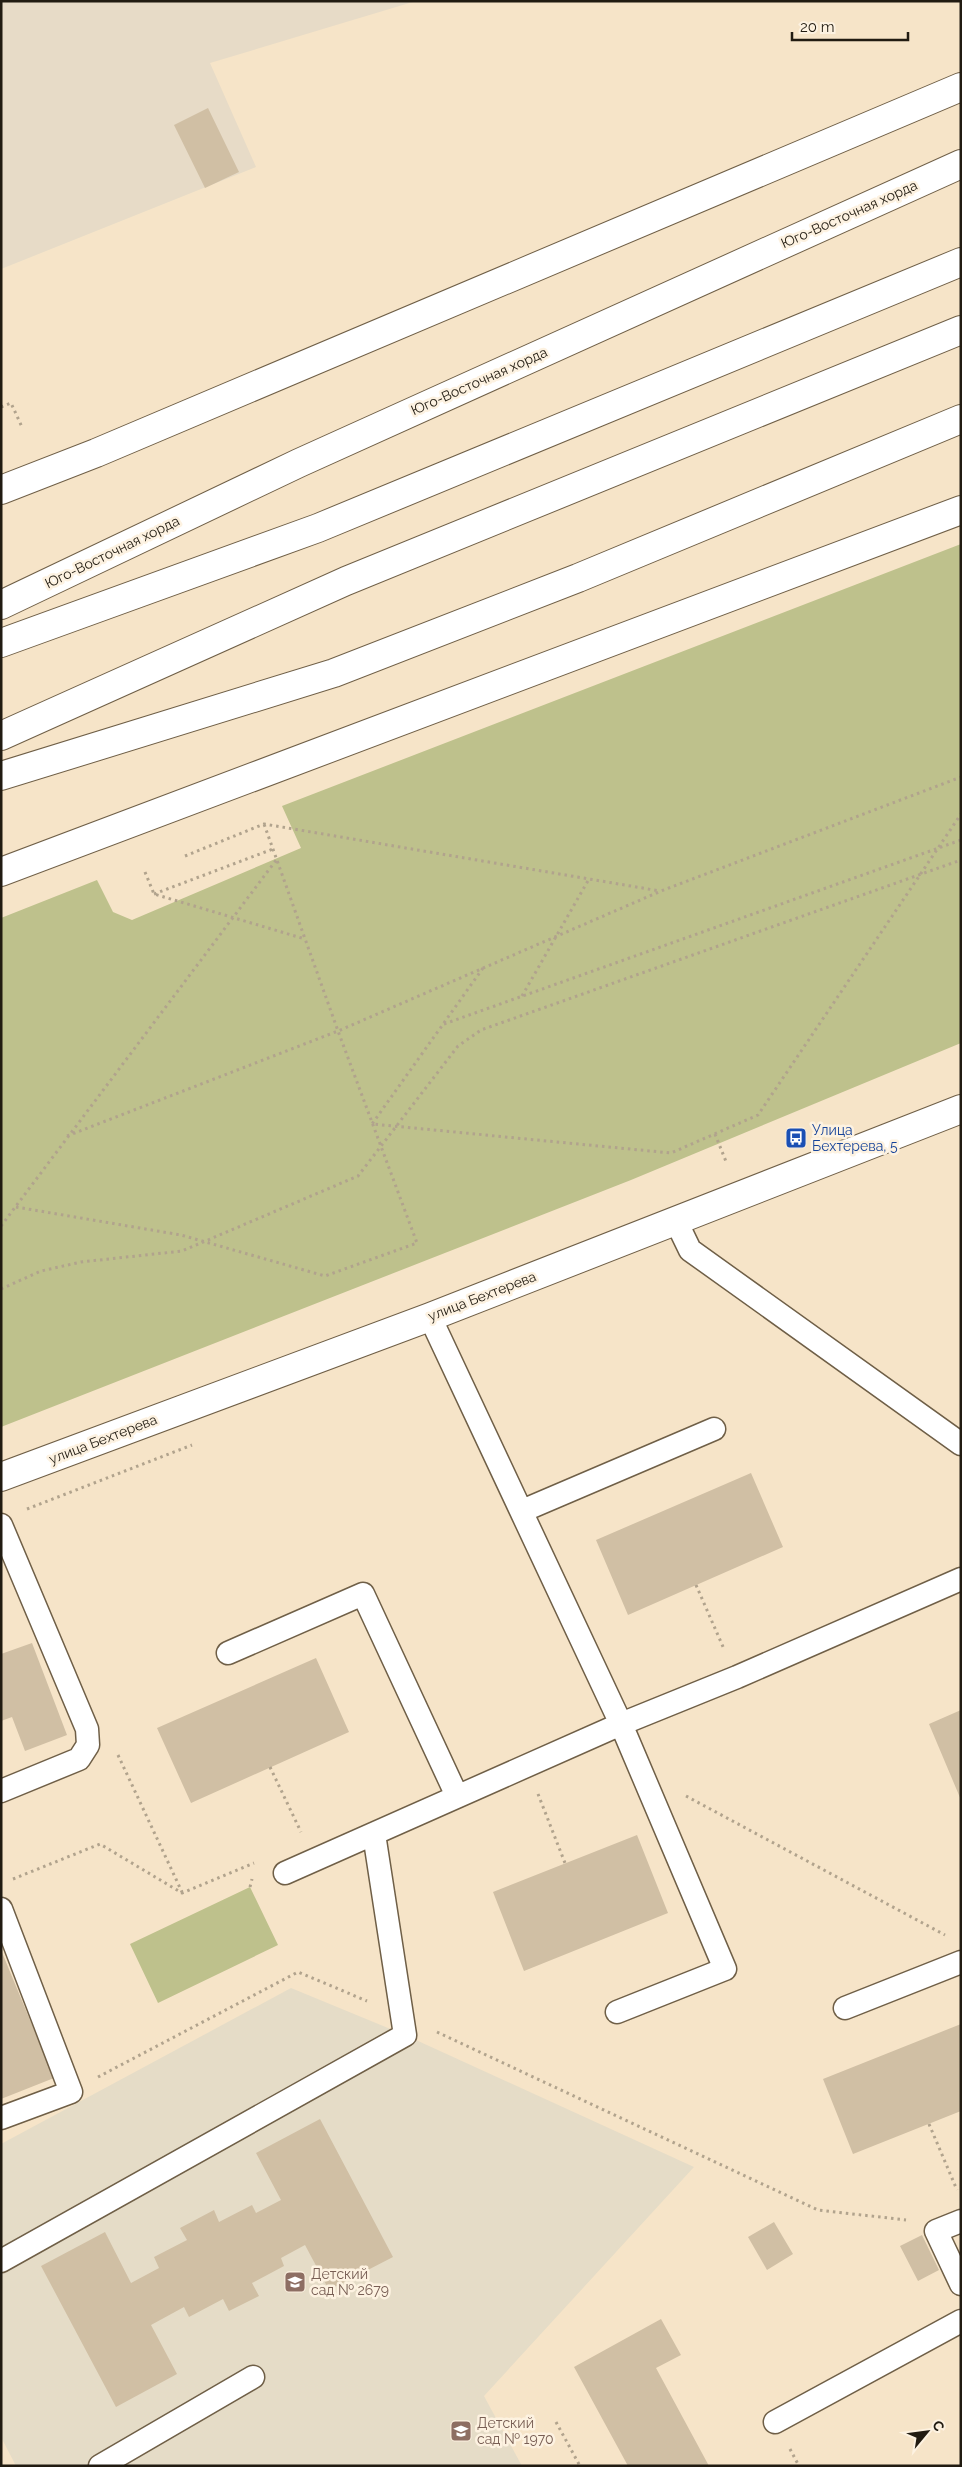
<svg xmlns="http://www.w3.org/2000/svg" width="962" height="2467" font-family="Raleway,sans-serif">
<rect width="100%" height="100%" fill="#f6e4c8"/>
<!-- industrial -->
<path fill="#e7dbc7" d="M1 1H416L210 63 256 167 1 269Z"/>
<!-- education -->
<path fill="#e5dcc7" d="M291 1988 405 2035 694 2167 484 2396 522 2466H16L1 2437V2144Z"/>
<!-- green -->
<path fill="#bec18c" d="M961 544V1043L631 1180 1 1427V918L97 880 113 912 132 920 301 848 282 806Z
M250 1887 278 1945 158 2003 130 1944Z"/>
<!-- building -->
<path fill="#d0bfa4" d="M208 108 239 172 205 188 174 125Z
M751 1473 783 1547 628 1615 596 1540Z
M32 1643 67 1735 25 1751 12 1717 1 1721V1654Z
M316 1658 349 1732 191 1803 157 1728Z
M961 1710V1800L929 1724Z
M637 1835 668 1913 524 1971 493 1892Z
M1 1950 54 2078 1 2099Z
M961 2024V2111L853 2154 823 2079Z
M320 2119 393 2257 329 2290 305 2245 281 2258 284 2266 252 2283 259 2296 229 2311 223 2299 189 2317 184 2307 151 2325 177 2374 116 2407 41 2266 105 2232 131 2283 159 2268 154 2257 187 2240 180 2228 214 2210 219 2222 252 2205 256 2213 281 2200 256 2153Z
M774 2222 793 2254 767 2270 748 2237Z
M922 2235 939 2270 918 2281 900 2246Z
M661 2319 681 2355 656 2368 709 2466H628L574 2367Z"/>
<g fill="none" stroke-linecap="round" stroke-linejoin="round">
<!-- service casing -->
<g stroke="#6f5f47" stroke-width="25">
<path id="service" d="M676 1221 690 1250 961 1444
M430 1317 621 1724 725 1969 617 2012
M522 1511 714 1429
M1 1525 87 1729 88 1745 79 1759 1 1791
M228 1653 363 1594 457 1796
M285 1873 621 1724 737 1677 961 1579
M1 1909 71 2092 1 2118
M845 2008 961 1962
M961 2221 936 2231 961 2284
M1 2261 405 2035 374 1834
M775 2422 961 2321
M100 2466 253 2377"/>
</g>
<!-- tertiary casing -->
<g stroke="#6f5f47" stroke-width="30">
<path id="tertiary" d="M1 490 96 453 961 87
M1 872 961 510
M1 1477 430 1317 961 1109"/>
</g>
<!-- secondary casing -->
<g stroke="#6f5f47" stroke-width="30">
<path id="secondary" d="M1 643 318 528 961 262
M1 736 346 581 961 330"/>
</g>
<!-- primary casing -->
<g stroke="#6f5f47" stroke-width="30">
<path id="primary" d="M1 605 299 463 961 164
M1 776 334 673 578 578 961 419"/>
</g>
<!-- path -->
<path stroke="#b1a38d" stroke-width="3" stroke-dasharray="2.5 4" stroke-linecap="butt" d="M1 407 11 403 22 427
M185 856 264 824 660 891
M145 872 154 894 305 939
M154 894 273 849
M483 968 372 1124 671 1153 758 1115 961 814
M522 996 589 879
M444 1024 961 840
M715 1134 727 1164
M67 1136 338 1031 661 891 961 777
M16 1207 181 1235 325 1276 417 1243 338 1031 264 824
M1 1226 277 859
M1 1289 41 1271 81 1262 182 1251 358 1176 458 1046 481 1030 961 860
M27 1509 192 1445
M696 1585 724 1649
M118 1755 182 1892
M270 1767 301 1832
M538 1794 565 1863
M686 1796 945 1935
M13 1879 100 1844 182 1893 254 1863
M250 1887 252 1879
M437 2032 818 2210 906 2220
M98 2077 298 1972 367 2001
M929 2124 957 2190
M556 2422 580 2466
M790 2449 799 2466"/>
<!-- service -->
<use href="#service" stroke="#fff" stroke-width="22"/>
<!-- tertiary -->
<use href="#tertiary" stroke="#fff" stroke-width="28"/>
<!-- secondary -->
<use href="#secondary" stroke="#fff" stroke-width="28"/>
<!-- primary -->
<use href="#primary" stroke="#fff" stroke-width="28"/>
</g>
<!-- icons -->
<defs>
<g id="bus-square" transform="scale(1.125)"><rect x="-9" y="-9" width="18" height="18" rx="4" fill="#1a4fb4" stroke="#fdf2e1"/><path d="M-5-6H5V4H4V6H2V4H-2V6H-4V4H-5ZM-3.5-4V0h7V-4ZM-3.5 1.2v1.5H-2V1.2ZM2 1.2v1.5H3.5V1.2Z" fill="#fff"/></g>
<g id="school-square" transform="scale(1.125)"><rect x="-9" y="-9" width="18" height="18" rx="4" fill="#8d6e63" stroke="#fdf2e1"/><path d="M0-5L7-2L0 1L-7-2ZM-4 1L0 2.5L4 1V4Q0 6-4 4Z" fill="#fff"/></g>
</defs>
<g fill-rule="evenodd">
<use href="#bus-square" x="796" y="1138"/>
<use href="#school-square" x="295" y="2282"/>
<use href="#school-square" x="461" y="2431"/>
</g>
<g text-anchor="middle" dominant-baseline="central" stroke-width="5" stroke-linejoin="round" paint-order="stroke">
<!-- street labels -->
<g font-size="14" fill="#211b11" stroke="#fdf2e1">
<text transform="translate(849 214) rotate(-24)">Юго-Восточная хорда</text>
<text transform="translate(479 381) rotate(-24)">Юго-Восточная хорда</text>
<text transform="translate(112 552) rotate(-26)">Юго-Восточная хорда</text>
<text transform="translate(482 1296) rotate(-21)">улица Бехтерева</text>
<text transform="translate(103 1439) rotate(-21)">улица Бехтерева</text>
</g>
<!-- transit labels -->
<g font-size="14" fill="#164399" stroke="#fdf2e1" text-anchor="start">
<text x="812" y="1130">Улица<tspan x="812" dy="16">Бехтерева, 5</tspan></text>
</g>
<!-- education labels -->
<g font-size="14" fill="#785e54" stroke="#fdf2e1" text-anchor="start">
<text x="311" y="2274">Детский<tspan x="311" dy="16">сад № 2679</tspan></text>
<text x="477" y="2423">Детский<tspan x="477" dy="16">сад № 1970</tspan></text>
</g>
</g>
<!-- border -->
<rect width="962" height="2467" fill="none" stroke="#211b11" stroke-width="5"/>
<!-- north arrow -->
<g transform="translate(927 2432) rotate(61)" stroke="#fdf2e1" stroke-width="4" paint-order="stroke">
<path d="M0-4L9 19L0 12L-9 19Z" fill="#211b11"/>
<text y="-8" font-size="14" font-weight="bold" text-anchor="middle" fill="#211b11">С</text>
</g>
<!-- scale -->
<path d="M792 32v8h116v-8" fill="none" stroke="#211b11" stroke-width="2.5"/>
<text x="800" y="32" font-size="15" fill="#211b11" stroke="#fdf2e1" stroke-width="4" paint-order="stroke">20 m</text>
</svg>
